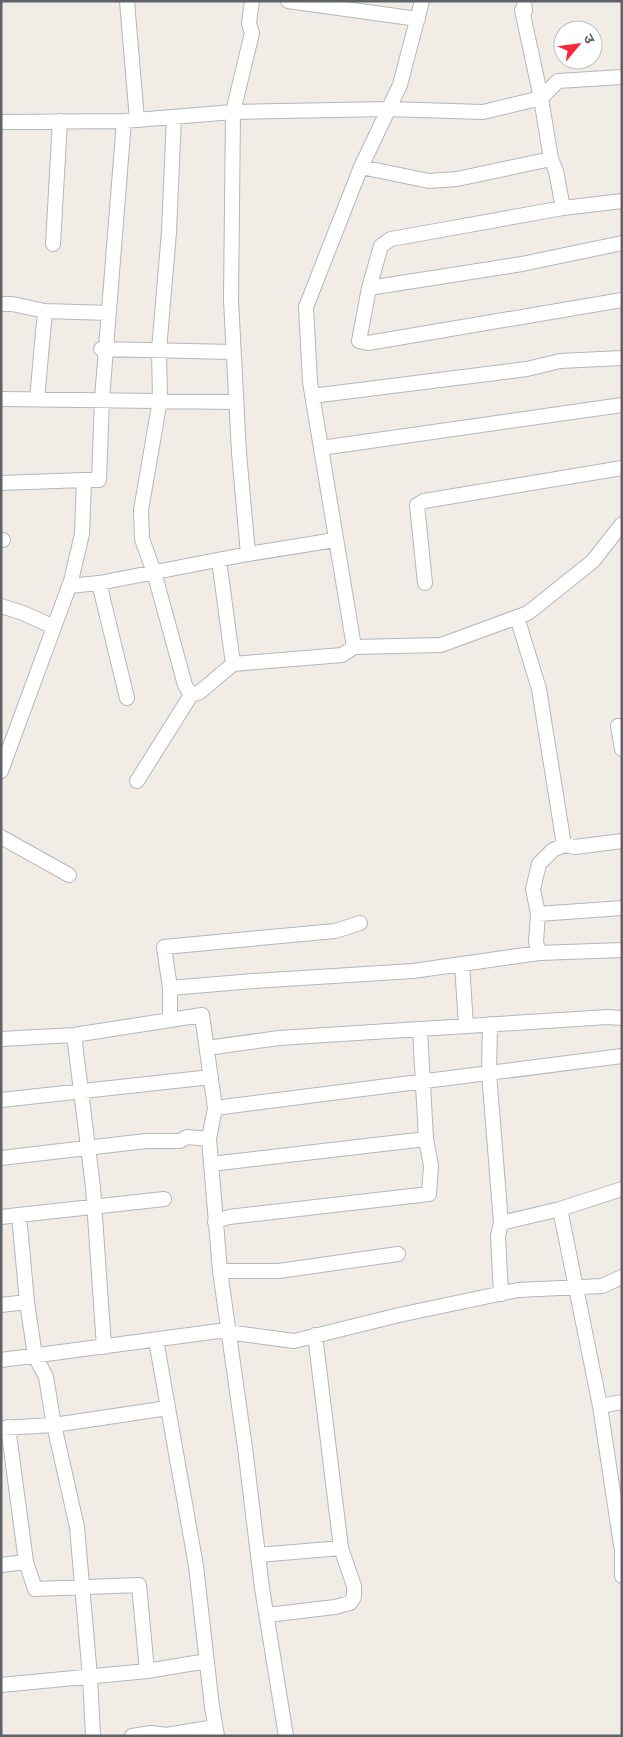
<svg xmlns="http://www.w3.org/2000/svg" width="623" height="1737" font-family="'Fira Sans','Noto Sans Devanagari',sans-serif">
<rect width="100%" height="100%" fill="#f1ece6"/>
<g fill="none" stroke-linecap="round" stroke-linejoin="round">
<!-- minor casing -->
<g stroke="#b3b8bb" stroke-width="16">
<path id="minor" d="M127 1 137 120
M252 1 249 23 252 33 233 112 388 109 483 112 541 98 558 81 622 77
M288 1 418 19
M422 1 400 85 361 167 306 307 310 382 354 647 441 645 528 613 593 561 622 524
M524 1 525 11 522 10 541 98 551 159 556 171 563 208
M174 117 169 232 159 350 160 400 141 510 142 539 154 572 185 685 191 695
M1 122 124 121 233 112 231 300 239 453 248 554
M361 167 429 181 457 179 551 159
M622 201 563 208 391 239 381 246 369 288 359 341 368 343 622 300
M53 244 60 121
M369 288 522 264 622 243
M1 304H12L45 311 109 313
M101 349 233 352
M312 396 527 369 560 361 622 358
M1 399 236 402
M37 399 45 311
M321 448 622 405
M1 483 84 480
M1 540H3
M219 560 233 664
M99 583 127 698
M425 583 417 505 424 501 622 468
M69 586 99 583 248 554 335 540
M1 606 23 613 54 627
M517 617 539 689 564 845
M618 726 622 749
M1 771 71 581 82 534 84 480H99L102 399 124 121
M137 781 191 695 200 692 233 664 342 655 354 647
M1 837 69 875
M538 914 622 908
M539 953 536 942 538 914 533 889 539 864 553 850 564 845 575 847 622 841
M462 964 466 1026
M170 988 253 981 413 971 539 953 622 950
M170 1020V988L164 947 335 931 360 923
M490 1024 489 1073 501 1223 498 1236 501 1294
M74 1035 93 1187 104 1347
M1 1039 74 1035 202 1015 215 1108 622 1056
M207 1048 279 1038 608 1017 622 1018
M1 1100 211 1077
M215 1108 209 1139 220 1271 245 1448 262 1588 286 1736
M1 1158 146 1141H180L187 1137 209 1139
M211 1164 426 1139
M622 1189 560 1209 600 1406 622 1402
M19 1215 27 1302 35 1356 46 1377 54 1425 77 1527 90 1677 93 1736
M1 1217 164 1199
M215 1222 229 1217 429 1194 431 1166 426 1139 420 1030
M501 1223 560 1209
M220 1271H279L398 1254
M1 1305 27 1302
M156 1340 196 1566 212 1707 217 1736
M1 1360 219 1331 294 1341 399 1315 518 1290 602 1286 622 1277
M600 1406 621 1545
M8 1427 26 1562 35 1589 139 1585 147 1671
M1 1428 54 1425 168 1408
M622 1545V1576
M258 1555 341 1548
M1 1565 26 1562
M267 1615 335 1607 350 1603 354 1597V1586L341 1548 315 1335
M1 1685 147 1671 207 1661
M132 1736 151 1733 166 1735 215 1727"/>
</g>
<!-- minor -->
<use href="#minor" stroke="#fff" stroke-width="14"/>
</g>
<!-- border -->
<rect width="623" height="1737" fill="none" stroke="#5d6367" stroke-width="5"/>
<!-- north arrow -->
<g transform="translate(578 45) rotate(61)"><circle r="24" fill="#ffffff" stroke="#bec1c2"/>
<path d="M0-4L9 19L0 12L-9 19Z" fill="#f6273a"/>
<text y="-8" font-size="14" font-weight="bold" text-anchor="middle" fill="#5d6367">उ</text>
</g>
</svg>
